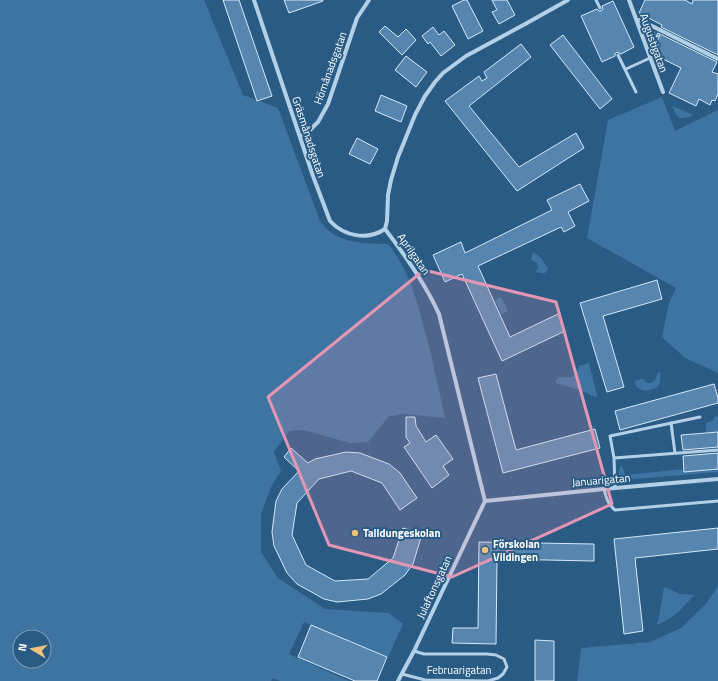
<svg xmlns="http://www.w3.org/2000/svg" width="718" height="681" font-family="'Titillium Web',sans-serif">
<rect width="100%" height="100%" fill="#295b85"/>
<!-- green -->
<path fill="#3e74a2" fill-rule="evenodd" d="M0 0H204L243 95 278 108 320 221C325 227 330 233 337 236 352 244 371 243 388 244 407 267 416 296 423 325 432 355 438 387 445 418L405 414 389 416 368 442 350 443 304 430 289 431 274 452 281 471 271 487 261 514V552L278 578 325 609 389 613 403 624 388 657 304 622 289 654 349 681H280L273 678 271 681H0ZM20 637H44V661H20Z
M645 28H647L661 35 659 39 656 37 653 45C648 42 644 36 644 30Z
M662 97 675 131 718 110V373L685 358 662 337 669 303 676 288 587 238 608 120Z
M672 106 692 114V116C677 120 678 119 672 106Z
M533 253C541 256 544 262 548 269L545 273H540L535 272C540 267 538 262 531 260Z
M501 297 508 311 502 314 495 300Z
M589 363 597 395 596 397H595L580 390 556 383V380L559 377C570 378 577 378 579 366Z
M660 372C660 376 661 382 658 386 657 387 654 389 652 389 644 393 637 390 634 381L643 379 647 383C654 384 657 379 657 373Z
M718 416V432L706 433V423L714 420V417Z
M622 465 625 475 684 469H718V472L622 480H620C618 475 618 468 622 465Z
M718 586V681H577L581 648 650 642 681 628 705 605Z
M664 587 680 594 694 595C682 609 674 618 657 625L660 611Z"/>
<!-- building -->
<path fill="#5686af" stroke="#d8e8f6" d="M223 0H239L272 96 257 101Z
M284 0H323V1L289 13Z
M464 0H467L483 31 468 39 452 6Z
M492 0H507L515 15 499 24 492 12 497 10Z
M645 0H685L692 4 693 0H718V55L661 27 662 25 639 13Z
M613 1 634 47 621 54 617 52 615 54V56L602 62 581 16 597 9 599 11H601L603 9 602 6Z
M385 26 398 37 406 29 416 40 402 55 379 32Z
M433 27 439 35 444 31 455 45 441 56 430 42 428 44 422 36Z
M658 33 717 62 712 72 718 74V94L715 101 712 100 710 105 699 99 696 106 669 93 681 68 653 54 652 52 660 35 656 37Z
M563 35 612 99 600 109 550 45Z
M521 44 531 57 469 106 519 167 576 133 584 148 517 191 445 101 479 76 482 81 487 78 484 72Z
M406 56 427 72 416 87 395 70Z
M381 95 407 106 401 122 375 111Z
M357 138 378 149 370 164 349 154Z
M580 184 589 201 568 212 575 226 564 232 561 227 478 266 510 337 558 314 565 331 502 361 462 274 445 282 433 255 461 242 465 253 552 210 547 200Z
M657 280 662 299 603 316 624 387 607 392 580 303Z
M496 374 516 450 595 429 600 448 503 473 478 378Z
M714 384 718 398V403L620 430 615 411Z
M406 417H415L416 426 426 442 436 435 453 459 443 466 449 475 432 488 404 447 410 443 406 437Z
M718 432V447L683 450 681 435Z
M291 448 308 463 315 459 346 452 360 453 389 464 400 473 417 498 400 510 382 483 351 471 319 479 297 503 292 535 306 565 335 581 368 579 393 558 403 528 422 534 413 564 405 575 381 594 368 599 337 602 324 599 297 584 287 573 274 546 272 532 276 501 282 489 299 471 284 457Z
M718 453V469L684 472 683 456Z
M718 528V549L635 558 643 631 624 634 614 539Z
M479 542 594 544V561L497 559 496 644 452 643 453 628H478Z
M311 625 387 657 377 681H355L298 657Z
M535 640 554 641V681H535Z"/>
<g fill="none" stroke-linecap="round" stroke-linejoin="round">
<!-- lane -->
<path stroke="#b4d0e7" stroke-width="3" d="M596 0 600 8
M618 55 636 92
M626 69 650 58
M671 423 675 453
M614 458 718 450
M615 488 614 458 610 436 700 417
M604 489C606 497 608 505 615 510L718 501
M402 674 425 680 488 681 498 678 503 674 507 667 504 659 496 655 487 654H424L414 651"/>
<!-- street -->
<path stroke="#b4d0e7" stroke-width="4" d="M254 0 313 176 330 221C344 236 367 241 385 229
M629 0 663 92
M637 21 640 20 718 59
M300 136 308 132 318 122 328 104 357 18 369 0
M385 229 387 221 388 195 391 180 398 157 415 115 425 96 435 82 443 73 466 56 527 23 568 0
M385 229C405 255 425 283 439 314L485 501
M485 501 604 489 718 479
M398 681 414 651 485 501"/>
</g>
<!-- marked area -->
<path fill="#e497b5" fill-opacity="0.2" stroke="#e497b5" stroke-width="3" stroke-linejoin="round" d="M424 270 556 302 612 504 452 577 329 545 268 397Z"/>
<!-- markers -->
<g fill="#eec27b" stroke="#295b85" stroke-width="1.5">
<circle cx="355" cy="533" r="4"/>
<circle cx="485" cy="550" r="4"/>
</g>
<g text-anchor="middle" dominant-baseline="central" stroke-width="4" stroke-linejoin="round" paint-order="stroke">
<!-- street labels -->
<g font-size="11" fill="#fff" stroke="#295b85">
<text transform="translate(654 43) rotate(70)">Augustigatan</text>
<text transform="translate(330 68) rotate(-70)">Hömånadsgatan</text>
<text transform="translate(309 137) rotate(72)">Gräsmånadsgatan</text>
<text transform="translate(414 254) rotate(55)">Aprilgatan</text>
<text transform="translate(601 480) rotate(-5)">Januarigatan</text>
<text transform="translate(434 587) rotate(-65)">Julaftonsgatan</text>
<text x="459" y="670">Februarigatan</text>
</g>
<!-- poi labels -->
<g font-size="11" font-weight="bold" fill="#fff" stroke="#295b85" text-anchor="start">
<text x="363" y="533">Talldungeskolan</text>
<text x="493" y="544">Förskolan<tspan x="493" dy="13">Vildingen</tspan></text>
</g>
</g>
<!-- north arrow -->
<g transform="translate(32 649) rotate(280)"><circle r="19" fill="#295b85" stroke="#7f9db6"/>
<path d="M0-3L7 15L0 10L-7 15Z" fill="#eec27b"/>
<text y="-6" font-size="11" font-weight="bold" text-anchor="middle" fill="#ffffff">N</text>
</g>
</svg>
